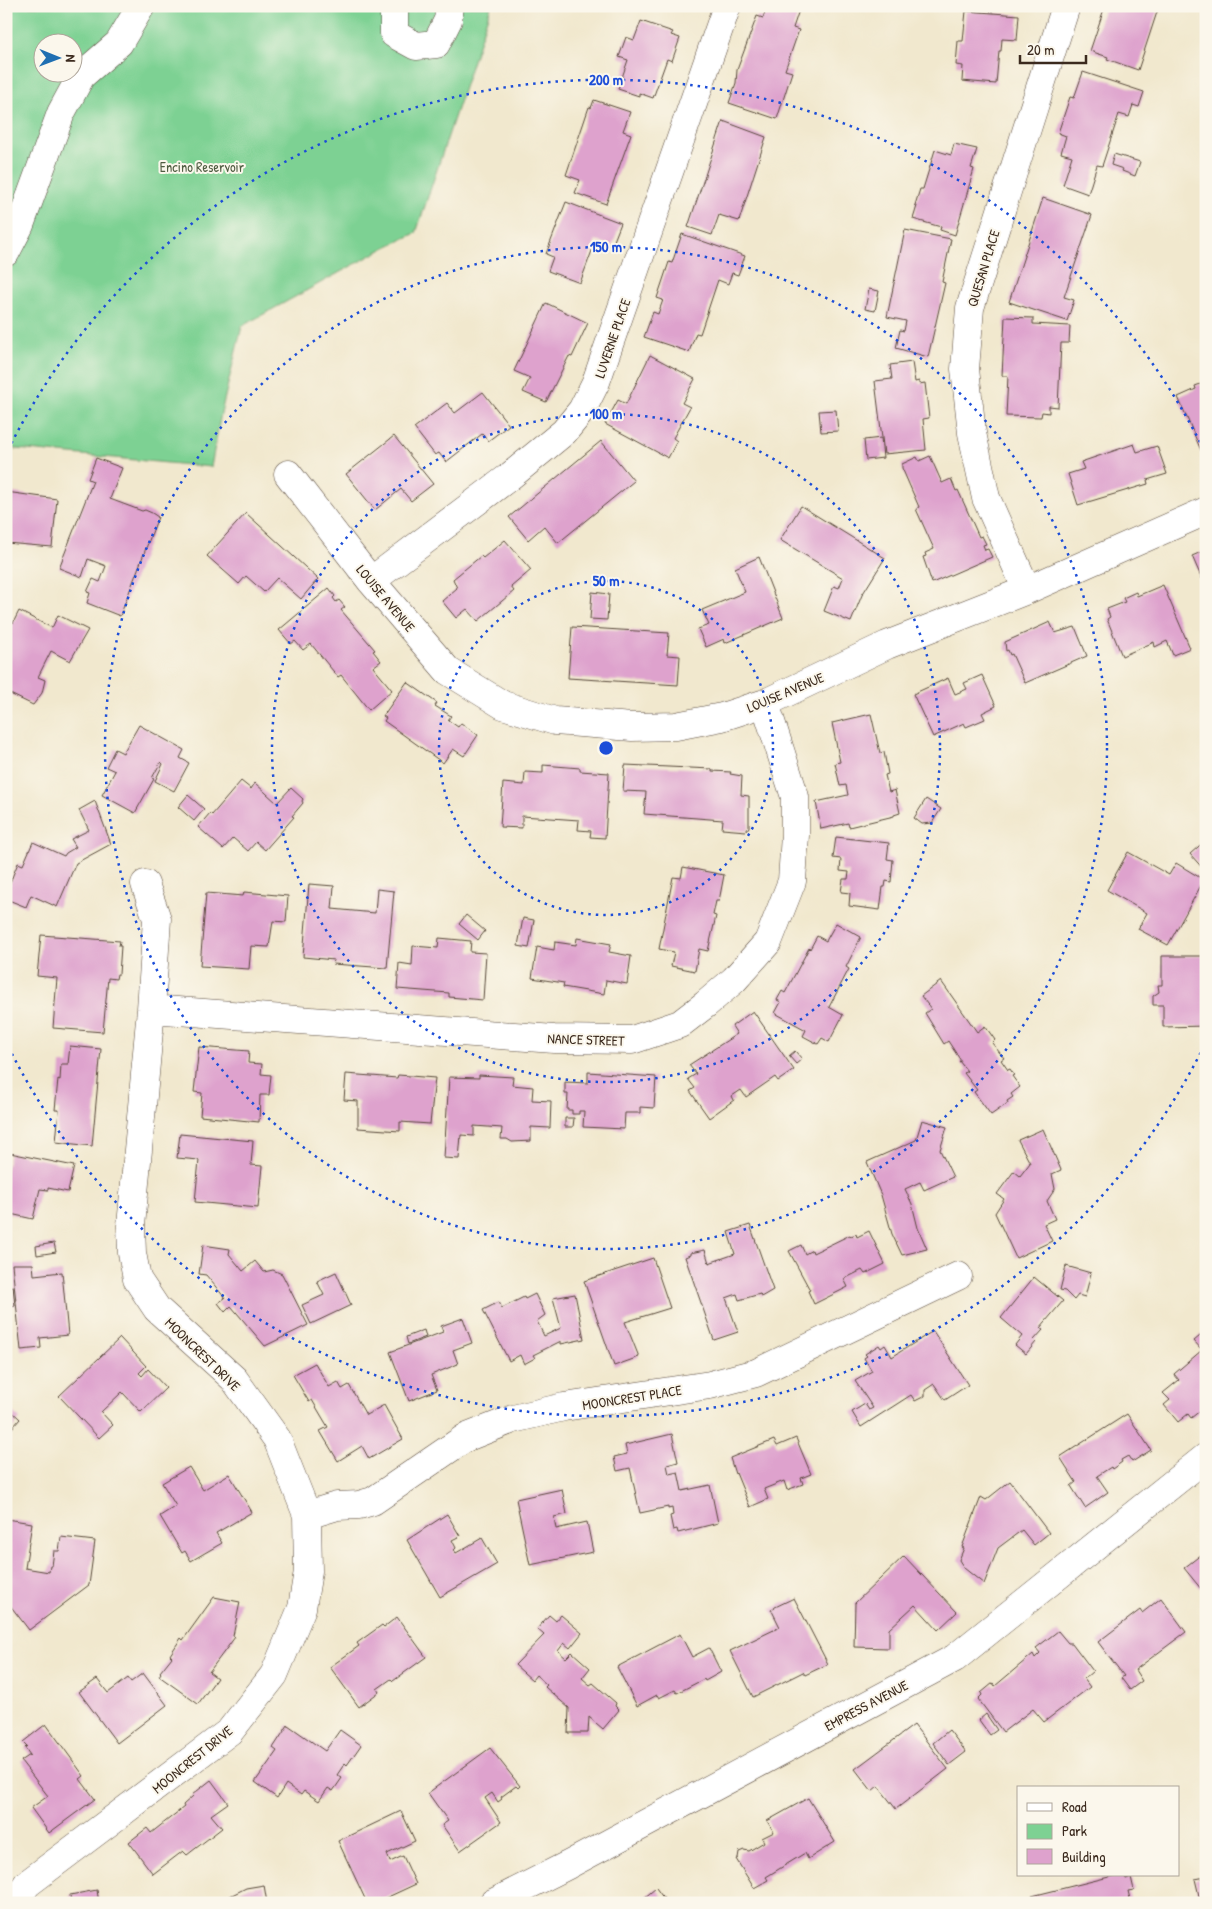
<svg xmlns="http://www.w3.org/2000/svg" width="1212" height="1909" font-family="'Patrick Hand',sans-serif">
<rect width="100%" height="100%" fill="#fbf7ec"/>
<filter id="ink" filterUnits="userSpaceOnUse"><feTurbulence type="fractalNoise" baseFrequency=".02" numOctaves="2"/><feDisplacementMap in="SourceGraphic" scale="10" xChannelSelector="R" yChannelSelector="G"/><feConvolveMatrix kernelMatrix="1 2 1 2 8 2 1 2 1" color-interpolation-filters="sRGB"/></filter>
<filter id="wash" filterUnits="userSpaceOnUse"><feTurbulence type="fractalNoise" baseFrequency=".0096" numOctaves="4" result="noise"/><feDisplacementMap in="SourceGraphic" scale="20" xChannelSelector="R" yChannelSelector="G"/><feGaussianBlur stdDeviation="1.12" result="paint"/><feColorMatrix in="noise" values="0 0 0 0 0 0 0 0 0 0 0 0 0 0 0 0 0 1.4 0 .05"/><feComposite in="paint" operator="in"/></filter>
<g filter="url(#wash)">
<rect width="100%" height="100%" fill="#f1e8ce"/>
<!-- green -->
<path fill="#7dd193" stroke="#5c7e58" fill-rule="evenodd" d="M6 6H491L416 233 386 247 242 326 221 413 211 467 6 448ZM42 42H72V72H42Z"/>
<g id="blocks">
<!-- building -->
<path fill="#dea2cd" d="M767 6 800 7 793 28 799 30 785 70 792 72 777 119 729 103 736 83 737 70 757 16 763 18Z
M1105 6H1159L1138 70 1107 59 1108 57 1090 51Z
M966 11 1019 15 1017 40 1002 39 1001 51H999L996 84 962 81 963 66 956 65 958 41H963Z
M641 21 673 32 671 35 680 38 672 61 667 59 653 98 639 93V96L618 89 628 60 619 57 626 37 634 40Z
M1083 72 1144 92 1139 107 1133 105 1129 117 1119 114 1102 166 1097 165 1088 194 1063 185 1072 156 1061 153 1066 136 1058 133 1070 97 1074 98Z
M594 100 630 112 623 131 631 134 606 204 575 193 580 180 566 175 589 107 591 108Z
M723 121 766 137 739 221 719 215 712 235 688 227Z
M954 144 977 149 971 168 974 169 955 235 940 230 941 227 913 219 917 206 915 205 920 189H923L935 150 951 155Z
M1114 154 1140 162 1135 176 1122 171 1123 169 1111 165Z
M1043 198 1092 215 1064 297 1074 300 1067 321 1009 302Z
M566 202 621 223 612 246 596 240 580 283 548 271 553 257 546 254Z
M905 230 951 239 942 282 945 283 928 357 896 348 900 330 904 331 906 321 887 317Z
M682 234 745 256 738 275 732 273 728 284 718 280 700 334 696 333 689 352 644 337 653 312 658 314 663 300 657 298 669 262 672 263Z
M869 289 879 291 875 311 865 309Z
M546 303 588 323 572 357 569 356 546 402 523 392 530 378 514 371Z
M1005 317 1033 318V324L1070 326 1069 343H1061L1058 407 1049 406V413L1042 412 1041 417 1006 416 1008 376H1002Z
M650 355 695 379 682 403 690 407 673 438 677 441 668 458 605 424 618 400 626 404Z
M912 362 915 382 919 381V384L925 383 929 418 923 419 926 450 884 454 875 381 892 379 890 365Z
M1206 382V462L1178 397 1196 389 1195 386Z
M483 392 509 425 488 441 482 434 446 462 439 453 435 455 414 428 447 403 455 413Z
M836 410 838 431 821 432 819 411Z
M394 436 433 484 411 501 401 489 375 510 346 474Z
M881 438 883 458 866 460 864 440Z
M601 441 634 481 558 543 544 526 528 540 509 517Z
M1134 444 1137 452 1157 446 1167 474 1147 480 1148 484 1078 505 1068 474 1084 469 1081 462Z
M930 456 942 483 951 479 956 491 958 490 979 537 982 536 986 544 983 545 985 550 988 549 992 557 932 583 923 557 926 556 925 553 934 549 916 509 919 507 902 468V464L917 457 919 461Z
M96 458 122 468 110 499 142 511 145 510 152 513 158 517 120 616 87 603 90 593 87 592 93 579 100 582 106 566 88 559 82 577 59 568 93 481 88 479Z
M6 492 57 499 52 547 6 543Z
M801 506 885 558 862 595 851 622 824 611 834 586 839 588 843 578 780 540Z
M246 513 318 579 301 599 277 578 264 592 246 576 239 584 207 556Z
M505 540 531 570 511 587 514 591 478 621 467 609 456 618 442 601 457 588 453 579 481 556 483 558Z
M1206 550V577L1202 579 1192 556Z
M759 557 783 618 725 643 724 639 706 647 698 629 709 625 702 610 745 592 735 568Z
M1163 585 1190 648 1173 655 1167 641 1155 647 1154 642 1122 656 1107 619 1110 617 1107 609 1125 602 1123 598 1136 592 1137 596Z
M329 588 335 596 333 598 336 602 339 600 345 607 341 610 375 650 373 651 381 661 373 667 392 690 369 710 341 675 338 677 311 644 303 650 295 641 291 644 279 630Z
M592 592 609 594 607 620 590 619Z
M19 611 52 628 58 615 88 630 70 661 51 651 38 677 45 680 42 693 33 705 6 692V619L13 623Z
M1050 622 1055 633 1075 627 1087 656 1025 683 1012 654 1010 655 1008 650 1006 651 1005 642Z
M572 627 669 633 667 655 680 656 678 685 568 678Z
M982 675 996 706 982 713 985 719 966 727 964 723 933 737 913 694 948 678 955 694 967 689 964 683Z
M407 682 437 703 435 706 451 716 448 720 458 727 461 723 478 735 464 756 453 749 443 763 384 721 386 718 383 716Z
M871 714 880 753 884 752 888 774 885 775 889 792 895 790 900 813 894 815V816L849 827 848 823 821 829 816 802 848 795 846 785 840 786 835 763 840 762 832 723Z
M139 725 184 750 180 758 189 763 174 791 155 781 163 764 161 762 152 778 154 779 135 813 102 795 115 771 106 767 115 749 123 753Z
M543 765 580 768V771L609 773 605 838 590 837 591 831 578 830 579 820 522 816V828L500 827 503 783 524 785 525 772 543 773Z
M625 765 712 769V771L731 772 730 774 742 776 741 795 749 796V827L746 831 722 829 723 820 644 814 646 792 623 791Z
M241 781 251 789 255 783 277 803 291 788 303 799 302 801 303 803 292 816 294 817 265 850 256 842 248 851 233 838 223 849 198 827 210 813 212 815Z
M188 795 204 809 194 821 178 807Z
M926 799 941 809 932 823 922 824 914 818Z
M95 801 111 844 76 863 57 907 31 895 26 907 6 899V892L18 863 23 865 33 842 64 856 66 853 76 847 71 839 89 830 79 810Z
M836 837 889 843 887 859 893 860 891 882 886 881 885 887H883L880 910 849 906 850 893 841 892 843 879H848L849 872 840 871 841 859 833 858Z
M1206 840V872L1190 854Z
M1128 852 1169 875 1176 863 1204 880 1168 945 1138 929 1147 913 1107 890Z
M683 867 724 875 719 901H716L713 915 716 916 708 951 699 949 695 971 671 966 674 952 659 949 673 877 681 878Z
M309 884 334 886 332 909 375 913 377 889 394 891 387 968 333 964 334 960 303 957Z
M244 892 288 896 286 922 273 921 269 947 251 946 249 969 200 966 206 893 243 896Z
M466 915 485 931 478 940 459 924Z
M523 918 534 920 529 948 518 946Z
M836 923 861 937 846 967 849 969 829 1007 843 1015 829 1042 822 1038 818 1044 803 1036 806 1030 775 1013 781 1002 777 1000 782 991 785 993 809 948 810 949 817 936 826 941Z
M41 935 120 941 119 946H121L119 974H117L116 979 108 978 103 1032 53 1028 57 978 37 976Z
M439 938 471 941 470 952 486 953 483 1000 449 997V993L397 989 399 963 412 965 413 946 438 948Z
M577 938 611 944 609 952 631 956 627 984 606 980 604 994 563 987 564 983 532 978 537 947 554 950 555 942 576 945Z
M1162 956H1206V1026L1163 1027V1005H1153V996L1159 992 1158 985H1162Z
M941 981 977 1032 985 1026 995 1040 992 1043 1004 1058 1001 1060 1008 1070 1010 1069 1014 1075 1012 1076 1020 1087 1011 1094 1013 1097 1007 1101 1008 1103 991 1115 974 1092 977 1090 964 1073 967 1071 959 1061H961L948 1041 944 1044 925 1013 931 1009 921 996Z
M753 1011 794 1070 778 1081 775 1077 746 1097 741 1090 732 1096 734 1100 709 1118 690 1091 695 1088 688 1079 696 1074 689 1065 737 1034 732 1026Z
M70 1046 101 1049 92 1146 56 1142 59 1110H55L58 1079 60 1080 61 1064H68Z
M199 1047 249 1051 248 1063 262 1064 261 1074 271 1075 269 1095H260L259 1122 200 1116 202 1093 194 1092Z
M795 1051 802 1059 796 1064 789 1056Z
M588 1072 656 1077 654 1108 640 1107V1113H625L624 1129 583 1127 584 1111H579V1114H572V1110H567L568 1094H565V1082L588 1083Z
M346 1074 397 1078 398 1075 435 1078 430 1124 400 1122V1131L358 1128V1101L344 1100Z
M479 1075 513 1077 512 1085 533 1087 532 1100 551 1101 550 1128 531 1127V1141L512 1142 507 1139H501L502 1128 474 1126V1136L461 1135 459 1159 444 1158 449 1077 479 1078Z
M565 1118H574L573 1127H565Z
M922 1120 947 1127 940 1150 953 1177 924 1190 920 1182 905 1189 912 1204 918 1228 927 1249 902 1255 892 1234 881 1195 867 1162 916 1140Z
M1043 1129 1061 1170 1052 1174 1055 1189 1047 1201 1055 1219 1044 1224 1052 1241 1016 1258 995 1213 1004 1199 997 1194 1014 1171 1020 1176 1030 1163 1018 1140Z
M180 1134 253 1141 251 1165 262 1166 258 1208 195 1202 199 1160 177 1158Z
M10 1153 74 1166 68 1192 48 1188V1190L40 1189 33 1219 6 1213V1171Z
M750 1225 773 1290 761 1297 760 1294 739 1300 737 1294 726 1298 738 1332 714 1340 685 1257 690 1255V1253L705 1250 709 1263 735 1254 728 1232Z
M869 1231 885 1264 865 1274 862 1270 844 1279 848 1287 814 1304 808 1291 810 1290 789 1251 801 1245 805 1254 812 1250 813 1253 850 1235 851 1236 856 1234 857 1237Z
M54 1243 56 1252 37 1255 36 1246Z
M203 1245 230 1249 229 1254 243 1271 255 1261 264 1272 273 1270 282 1274 308 1325 265 1346 231 1306 225 1312 218 1303 225 1298 206 1275 199 1274Z
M653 1258 670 1308 625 1322 639 1357 614 1366 584 1281Z
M12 1264H33L34 1275 62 1272 68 1335 40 1338 41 1348 21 1350Z
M1066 1266 1091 1273 1085 1297 1078 1295 1074 1300 1065 1291 1060 1290Z
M336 1272 351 1305 311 1324 302 1305 324 1295 317 1281Z
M1034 1277 1063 1301 1040 1328 1043 1330 1034 1340 1036 1342 1026 1354 1015 1345 1022 1336 1001 1318Z
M13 1286 15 1306 9 1307V1302L6 1303V1287Z
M535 1294 545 1315 537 1321 544 1336 561 1328 553 1298 575 1294 584 1339 561 1344V1341L533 1355 535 1358 524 1364 520 1355 509 1361 483 1310 499 1302 502 1308 524 1297 525 1299Z
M463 1318 472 1343 453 1350 458 1364 431 1375 437 1390 409 1401 390 1352 443 1332 441 1326Z
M424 1330 426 1337 408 1344 406 1337Z
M933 1331 968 1385 945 1400 934 1384 925 1390V1396L915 1401 911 1395 861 1427 852 1412 865 1404 869 1410 873 1408 855 1381 872 1371 864 1358 867 1356 865 1354 879 1345 881 1348 885 1345 892 1357Z
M1206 1331V1406L1191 1418 1188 1414 1178 1422 1164 1405 1170 1400 1163 1393 1179 1380 1174 1374 1202 1350 1194 1341Z
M120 1338 146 1366 139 1373 142 1376 148 1369 166 1388 141 1412 122 1392 101 1412 113 1425 99 1438 59 1396Z
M315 1363 329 1387 338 1382 342 1389 349 1385 366 1415 384 1405 403 1439 369 1459 362 1446 338 1461 320 1431 328 1427 312 1400 309 1402 293 1375Z
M6 1406 20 1419 6 1435Z
M1127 1414 1151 1450 1132 1462 1128 1456 1121 1460 1122 1462 1112 1469 1111 1467 1097 1476 1108 1492 1085 1508 1071 1486 1076 1482 1060 1457Z
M672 1434 678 1462 667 1465 669 1474 678 1472 682 1491 710 1485 718 1523 678 1533 677 1529 673 1530 670 1516 673 1515 672 1508 668 1509V1507L640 1513 630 1468 617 1471 614 1457 627 1454 625 1445Z
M796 1438 811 1474 801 1478 803 1484 787 1490 784 1481 764 1489 768 1499 750 1507 736 1473 735 1474 730 1458 774 1440 777 1446Z
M189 1467 203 1490 229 1474 252 1512 216 1533 222 1543 191 1561 185 1551 182 1553 160 1516 176 1506 162 1483Z
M1010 1481 1049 1533 1034 1545 1022 1530 998 1548 984 1584 964 1568 959 1560 964 1548 962 1547 981 1497 986 1500Z
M562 1489 567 1514 554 1517 556 1529 587 1522 593 1552 530 1565 516 1499Z
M447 1514 460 1536 452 1540 456 1548 454 1550 456 1553 482 1538 497 1564 440 1597 407 1540Z
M6 1519 32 1523 25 1568 49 1572 50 1566H52L54 1551H59L61 1537 95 1541 89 1585 29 1630 6 1600Z
M1206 1551V1595L1184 1568Z
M904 1556 957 1612 938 1630 915 1605 889 1629V1648L854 1647 855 1603Z
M214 1597 240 1602 233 1636 235 1637 209 1672 217 1678 198 1704 159 1676 161 1673 160 1672 172 1657 170 1655 181 1638 183 1640Z
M794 1598 828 1664 805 1675 803 1672 753 1697 730 1651 780 1627 771 1609Z
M1161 1598 1186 1632 1135 1670 1142 1681 1130 1690 1121 1678 1124 1676 1098 1642 1140 1610 1142 1613Z
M549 1615 556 1621 561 1615 582 1633 570 1648 564 1643 558 1651 566 1658 572 1652 590 1668 582 1678 590 1685 593 1683 616 1703 615 1706 619 1710 603 1729 589 1717 588 1733H568L569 1708 545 1687 547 1685 536 1675 532 1680 515 1665 544 1635 537 1629Z
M397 1617 426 1657 393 1681 391 1679 377 1689 379 1692 359 1707 330 1667 359 1646 357 1643 382 1625 384 1627Z
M1058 1631 1068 1643H1072L1093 1671 1084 1679 1090 1687 1044 1722 1033 1709 1003 1732 978 1699 982 1695 981 1693 993 1683 995 1686 1033 1654 1035 1658 1040 1653 1036 1648Z
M680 1634 692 1657 709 1648 721 1672 705 1681 704 1679 677 1693 675 1690 659 1698 657 1695 637 1706 617 1667Z
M143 1673 167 1705 117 1743 79 1692 97 1679 108 1693 128 1678 131 1682Z
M986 1714 997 1730 990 1735 979 1720Z
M46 1724 84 1776 80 1779 95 1799 49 1833 31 1808 48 1796 21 1761 30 1755 25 1748 27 1746 23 1742Z
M288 1725 325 1751 340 1730 361 1745 347 1765 345 1763 337 1775 342 1778 333 1791 328 1788 319 1801 304 1791 301 1795 286 1784 277 1798 255 1782 277 1751 273 1748Z
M914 1725 948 1769 896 1809 878 1786 872 1791 855 1769Z
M949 1730 966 1752 949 1765 933 1743Z
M490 1748 520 1786 518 1788 516 1786 501 1797 502 1799 498 1802 492 1793 485 1798 501 1822 460 1851 442 1825 448 1821 428 1793Z
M211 1780 228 1803 211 1815 222 1828 187 1855 183 1851 153 1874 129 1842 147 1828 151 1833 184 1807 183 1805 193 1796 192 1795Z
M808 1798 835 1842 808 1859 805 1853 766 1877 768 1880 754 1888 736 1859 738 1858 739 1852 744 1850 749 1851 764 1842 762 1838 774 1832 767 1821Z
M401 1811 415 1841 387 1854 390 1862 403 1856 416 1884 375 1903H367L338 1841Z
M1117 1875H1125L1126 1879 1131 1877 1134 1890 1128 1891 1131 1903H1034L1032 1896Z
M1206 1877V1899L1200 1900 1195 1879Z
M264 1885 267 1903H216L246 1888Z
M656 1888 667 1903H638Z
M97 1890 99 1903H71L70 1895Z"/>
</g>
</g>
<g filter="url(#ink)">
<use href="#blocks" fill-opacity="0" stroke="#564638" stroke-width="1"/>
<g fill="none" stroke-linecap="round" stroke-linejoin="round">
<!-- minor casing -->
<g stroke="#564638" stroke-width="29">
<path id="minor" d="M394 6V34L416 46 436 44 448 20 450 6
M6 252 20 225 61 113 81 76 119 43 141 6
M288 474 371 581 448 671 503 705 555 721 632 727 676 726 722 717 765 703 887 645 1027 590 1206 511
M371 581 509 477 564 432 582 410 596 382 727 6
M1027 590 986 498 972 433 965 369 970 308 1066 6
M151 1009 554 1039 632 1040 680 1024 706 1004 734 980 768 942 792 881 795 835V797L765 703
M307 1515 337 1506 359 1505 373 1501 465 1438 513 1419 564 1407 710 1385 756 1373 958 1276
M14 1903 27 1884 230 1731 274 1675 302 1608 308 1571 307 1515 277 1439 234 1379 157 1309 137 1279 132 1253 131 1226 151 1009 157 919 145 884
M493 1903 568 1865 955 1658 1206 1457"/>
</g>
<!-- minor -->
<use href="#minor" stroke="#fff" stroke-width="28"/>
</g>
</g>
<!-- distance rings -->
<g fill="none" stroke="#1d4ed8" stroke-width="2.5" stroke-dasharray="2.5 5">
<circle cx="606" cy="748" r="167"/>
<circle cx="606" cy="748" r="334"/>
<circle cx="606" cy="748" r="501"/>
<path d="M1204 1046A668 668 0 0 1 8 1046M8 450A668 668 0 0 1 1204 450"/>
</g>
<g text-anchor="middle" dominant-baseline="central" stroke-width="4" stroke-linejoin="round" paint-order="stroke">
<!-- park labels -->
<g font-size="14" fill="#4f5c41" stroke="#fbf7ec">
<text x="202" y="166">Encino Reservoir</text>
</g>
<!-- street labels -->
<g font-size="14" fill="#3b2a1e" stroke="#fbf7ec">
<text transform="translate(983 268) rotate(-73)">QUESAN PLACE</text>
<text transform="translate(612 338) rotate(-71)">LUVERNE PLACE</text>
<text transform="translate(386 598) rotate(50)">LOUISE AVENUE</text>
<text transform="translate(785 692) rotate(-23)">LOUISE AVENUE</text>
<text transform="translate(586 1039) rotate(2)">NANCE STREET</text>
<text transform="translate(203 1354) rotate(44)">MOONCREST DRIVE</text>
<text transform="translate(632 1397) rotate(-9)">MOONCREST PLACE</text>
<text transform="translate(866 1705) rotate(-28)">EMPRESS AVENUE</text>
<text transform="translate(192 1759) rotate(-39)">MOONCREST DRIVE</text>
</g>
</g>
<circle cx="606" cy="748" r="8" fill="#1d4ed8" stroke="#fbf7ec" stroke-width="2.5"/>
<g font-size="15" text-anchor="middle" font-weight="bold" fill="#1d4ed8" stroke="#fbf7ec" stroke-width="4" stroke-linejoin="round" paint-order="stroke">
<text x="606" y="85">200 m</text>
<text x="606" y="252">150 m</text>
<text x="606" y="419">100 m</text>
<text x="606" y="586">50 m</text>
</g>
<!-- margin -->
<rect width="1212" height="1909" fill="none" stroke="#fbf7ec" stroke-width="25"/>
<!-- legend -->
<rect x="1017" y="1786" width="162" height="90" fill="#fbf7ec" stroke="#aea59a"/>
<rect x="1027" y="1803" width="25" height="8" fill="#ffffff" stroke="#aea59a"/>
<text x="1062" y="1812" font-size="15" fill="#3b2a1e">Road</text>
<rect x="1027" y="1824" width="25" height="15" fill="#7dd193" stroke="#aea59a"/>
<text x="1062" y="1836" font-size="15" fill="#3b2a1e">Park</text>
<rect x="1027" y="1849" width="25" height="15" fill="#dea2cd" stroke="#aea59a"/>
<text x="1062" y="1862" font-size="15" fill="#3b2a1e">Building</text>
<!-- north arrow -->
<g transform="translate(58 58) rotate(91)"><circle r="24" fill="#fbf7ec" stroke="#aea59a"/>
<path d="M0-4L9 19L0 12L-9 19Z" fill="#1f6fb2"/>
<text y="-8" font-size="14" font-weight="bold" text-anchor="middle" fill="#3b2a1e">N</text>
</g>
<!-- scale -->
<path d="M1020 55v8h66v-8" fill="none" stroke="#3b2a1e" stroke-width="2.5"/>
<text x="1027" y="55" font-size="15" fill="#3b2a1e" stroke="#fbf7ec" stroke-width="4" paint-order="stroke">20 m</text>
</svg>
